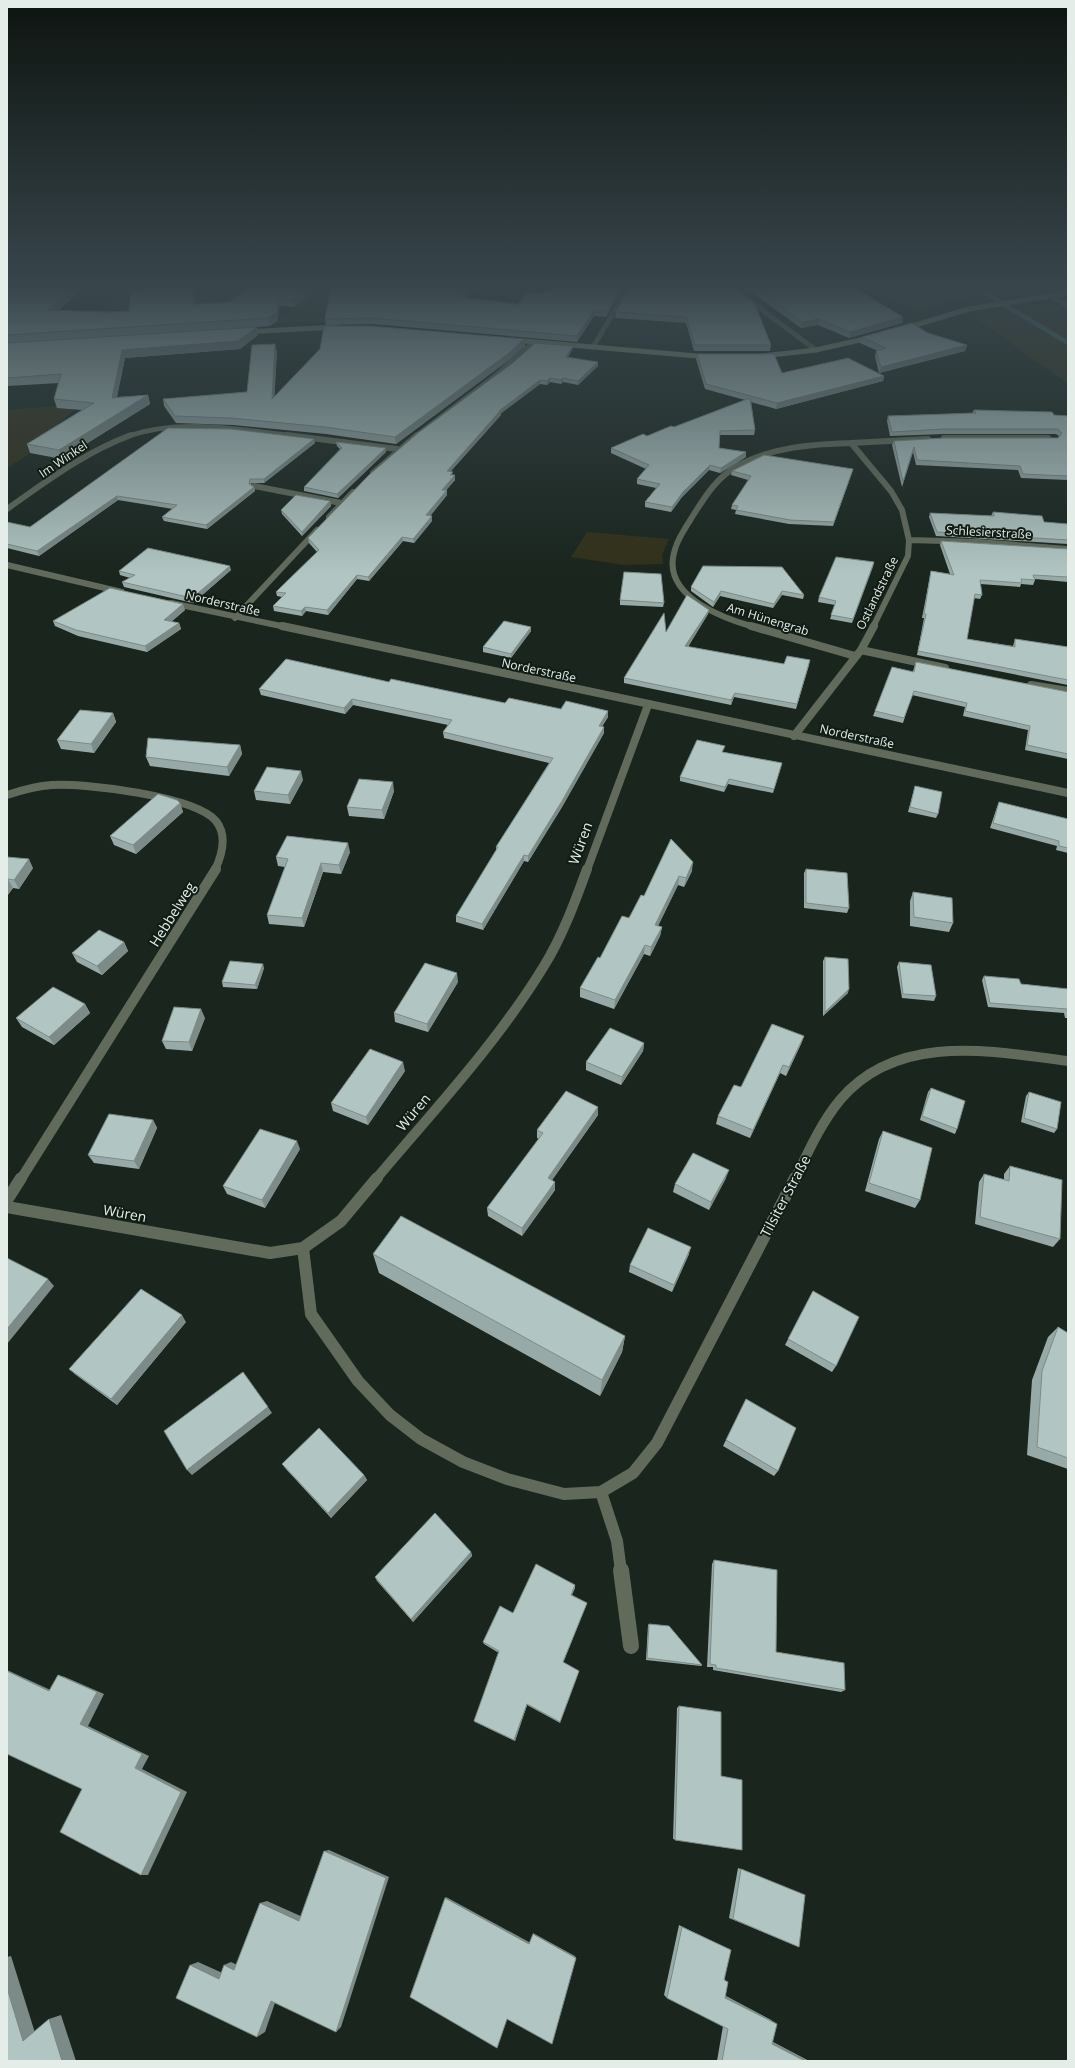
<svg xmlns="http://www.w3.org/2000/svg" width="1075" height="2068" font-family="'Open Sans',sans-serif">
<rect width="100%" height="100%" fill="#19251d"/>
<!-- green -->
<path fill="#323019" d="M62 285H266L243 302 140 315 79 332 125 288Z
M324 285H350L335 321 274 323Z
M869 285H972L987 294 965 297 915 312Z
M978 285H1068V286L994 295Z
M1044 304 1058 305 1068 310V384L973 316Z
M80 404 26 456 7 468V410Z
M587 532 669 539 662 555 663 564 623 565 571 557Z"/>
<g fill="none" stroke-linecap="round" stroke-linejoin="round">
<!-- stream -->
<path stroke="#45757a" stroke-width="4.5" d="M972 285 1068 343"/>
<!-- minor-far5 -->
<path stroke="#626b5b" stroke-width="5" d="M726 285 730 286 816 350
M1049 295 1068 306
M593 347 630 285
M128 436C181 418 241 430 295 436
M416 436 495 376 534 342"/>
<!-- minor-far4 -->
<path stroke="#626b5b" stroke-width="6" d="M287 435 397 449
M944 438H1048
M373 473 417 435
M254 486 341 503
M7 509C47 481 85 452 131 435
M329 517 353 492
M909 540 978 542 1068 549
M7 565 122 592
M171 603 286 627
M235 618 317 530
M754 627C725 619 667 598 673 558 675 542 686 527 694 514 706 495 718 476 739 465 773 447 813 444 851 443
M873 627 908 556 909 540 902 510 891 491 851 443 928 439"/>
<!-- minor-far3 -->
<path stroke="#626b5b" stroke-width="8" d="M282 626 1068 793
M751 626 855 656
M861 650 945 668
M1031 685 1068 691
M794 736 861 650 874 626
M7 795C22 790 36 786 52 785 85 783 195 796 216 821 228 836 222 855 215 870
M587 870 648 705"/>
<!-- minor-far2 -->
<path stroke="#626b5b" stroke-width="10" d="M21 1179 216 869
M376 1179C434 1110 497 1043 544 966 562 937 575 902 587 869
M795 1179C808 1152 821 1123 840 1100 897 1032 991 1051 1068 1061"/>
<!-- minor-far1 -->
<path stroke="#626b5b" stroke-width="12" d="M7 1200 21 1178
M7 1207 270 1253 303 1248 341 1221 377 1178
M303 1248 311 1314 358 1381 390 1415 421 1439 463 1462 507 1479 564 1494 601 1492 633 1473 657 1443 795 1178
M601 1492 617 1541 621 1571"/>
<!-- minor -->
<path stroke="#626b5b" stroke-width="16" d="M621 1570 631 1646"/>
<!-- secondary -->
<path stroke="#87957b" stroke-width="5" d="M902 329 969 309 1068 293
M245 332 336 327
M512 340 709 357
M761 356 816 350 873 337"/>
</g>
<!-- wall -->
<path fill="#98aaa7" d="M7 285H82L83 288 58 311 109 312 129 311 192 286 194 293 195 304 229 302 323 285 294 307 279 306 278 320 270 326 257 327 258 335 240 349 125 358 117 397 148 395 150 404 62 459 30 453 27 444 82 410 57 408 54 399 59 383 7 386Z
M479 285 466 298 518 304 542 294 549 285H625L606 317 594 316 577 342 372 324 326 325 325 319Z
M631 285 771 345 770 351H694L686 323 615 318 616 312Z
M736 285H850L902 323 849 338 818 325 801 328 748 290V294Z
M928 333 967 345 965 351 879 373 875 357 876 351H878L860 343 862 337Z
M524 339 525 346 509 360 396 444 326 434 233 425 176 423 164 406 163 399 247 392 277 351 274 397Z
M573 346 572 350 568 357 598 366 578 385 563 382 561 384 550 382 547 385 540 384 500 414 501 415 451 471 455 480 446 490 447 495 430 516 432 521 414 543 403 541 369 581 357 579 328 615 306 611 302 616 274 611 273 606 282 597 277 596 276 592 317 552 309 543 308 538Z
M697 354 782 373 884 376 883 381 776 409 751 402 755 430 754 435H720L719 448 746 452V457L720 473 709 470 682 497 671 512 645 507V502L656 488 637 484V479L646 469 611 453V448L674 427 745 400 705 389 696 359Z
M974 410 1068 416V480L1021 478 1018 470 916 465 913 452 902 487 892 445 894 441 1058 438 1059 436 1056 434H943L890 436 887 421 888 416 972 413Z
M168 428 315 443 264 483H251V484L254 487 255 491 207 529 164 521 162 517 173 509 118 500 39 556 7 548V522L30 527Z
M336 442 386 452 338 498 304 491V487L340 449 337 446Z
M853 469 833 526 789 524 735 514 736 510 731 509 732 505 748 480 731 475 732 471Z
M330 501 331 506 302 536 282 514 281 510Z
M993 512 1044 522 1068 524V544L936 536 929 517 930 513 991 516Z
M941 541 1068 549V582L1035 579V580L1033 585 1021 584 1020 587 980 584 982 595 980 599 974 598 967 639 1013 646 1015 639 1068 647V685L917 655 924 618H922L930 576 931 571 950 574 940 545Z
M874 562 852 623 830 619 835 605 818 602 819 597Z
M703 566 804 595 803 599 782 595 773 608 720 596 713 607 691 591V587Z
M231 570 193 603 124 587 122 582 130 578 120 575 119 571Z
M620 600 664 603 663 607 620 605Z
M185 610 171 622 179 623 181 629 147 652 78 636 55 626 53 621Z
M709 610 708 614 688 647 784 664 809 665 796 709 734 697 731 705 624 683V678L666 632Z
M531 627V631L511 658 483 652V647Z
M916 662 1068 692V759L1025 750 1028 730 963 716 965 707 912 695 903 723 873 716 875 711 913 671Z
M389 682 505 703 561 709 608 711V717L602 726 604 733 562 807 528 862 524 861 483 930 456 922V916L496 851V847L549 763 444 738 443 732 448 725 353 705 345 714 261 695 259 689Z
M113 713 116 722 94 753 61 749 57 740Z
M240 745 242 754 229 776 150 766 146 757Z
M723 752 782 763 773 793 728 784 724 792 680 781V777Z
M303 780 290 804 256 800 254 791Z
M915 786 938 814 936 818 908 812Z
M394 791 384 819 349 816 347 807Z
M999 802 1068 819V853L1056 850 1057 846 990 828 997 807Z
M180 803 183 812 136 854 114 845 110 836Z
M671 839 692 871 684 887 678 885 658 926 662 927 660 936 650 956 644 954 614 1009 580 997V988L644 896Z
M350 852 341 874 323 872 304 927 269 924 267 915 285 867 278 866 276 857Z
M7 857 33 868 19 889 13 888 7 896Z
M806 869 849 908 847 913 804 908V873Z
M913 892 953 923 949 932 910 926V901Z
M124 942 128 951 102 975 77 962 72 953Z
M825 957 848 993 823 1016V961Z
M899 962 936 996 934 1001 902 998 897 967Z
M264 968 257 989 223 987 222 982Z
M984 976 1021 984 1068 989V1018H1065L1064 1013 988 1007 982 980Z
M458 982 428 1032 395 1022 394 1013Z
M85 1004 90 1013 54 1045 22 1027 16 1018Z
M205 1018 192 1051 166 1049 162 1041Z
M804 1036 801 1044 786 1076 780 1073 750 1138 716 1124 718 1116 741 1087Z
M644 1043 643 1051 621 1085 586 1070V1062Z
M405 1071 368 1125 333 1111 331 1103Z
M931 1088 957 1129 955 1134 920 1120 928 1092Z
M1029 1092 1057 1129 1054 1133 1021 1122 1026 1096Z
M598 1115 552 1180 555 1190 522 1236 488 1216 487 1208 539 1139 537 1138V1130Z
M153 1120 157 1128 139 1169 94 1163 88 1155Z
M883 1131 920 1200 915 1208 865 1191 879 1139Z
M300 1149 265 1208 227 1194 223 1186Z
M1010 1166 1060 1239 1053 1247 975 1224 979 1182 984 1174 1004 1180V1174Z
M726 1178 709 1210 673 1192 675 1184Z
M373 1254 625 1336 622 1352 600 1396 379 1273Z
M689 1254 672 1292 629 1272 630 1265Z
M813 1291 836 1366 832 1372 785 1345Z
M186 1322 117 1405 76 1375 69 1369Z
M1058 1327 1068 1333V1469L1027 1455 1032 1380 1048 1337Z
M746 1399 778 1471 774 1476 723 1446Z
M282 1464 364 1475 367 1480 331 1518 286 1469Z
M471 1552 472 1556 413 1622 377 1581 375 1577Z
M714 1560 776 1652 845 1690 841 1692 713 1670V1667H707L712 1564Z
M575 1585V1588L572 1595 587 1603 563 1663 579 1671 560 1723 527 1705 515 1741 475 1722 474 1721 499 1653 484 1644 483 1642 513 1613Z
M649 1624 702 1665 701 1666 646 1660 648 1625Z
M679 1706 721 1776 742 1850 673 1839 677 1708Z
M738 1868 741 1869 799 1947 729 1918Z
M679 1925 726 1948 725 1979 726 1996 771 2020 773 2042 809 2061H717L723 2026 667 1998 664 1995Z"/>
<!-- shaded-wall -->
<path fill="#7c8b88" d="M75 285H82L83 288 50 318 48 310Z
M312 285H323L294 307 293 300Z
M473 285H479L461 303 460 297Z
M622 285H625L606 317 607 311Z
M192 286 194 293 195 312 193 304Z
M278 298 279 306 278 320 270 326 268 318Z
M594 310V316L577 342V336Z
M903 317 902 323 849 338 850 332Z
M819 319 818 325 801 328 802 322Z
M257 327 258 335 240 349 125 358 115 406 112 398 122 350Z
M524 339 525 346 509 360 396 444 395 437Z
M275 344 277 351 274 406 272 399Z
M967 345 965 351 879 373 881 367Z
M573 346 572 350 566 361V357Z
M598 362V366L578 385V381Z
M884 376 883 381 776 409 777 403Z
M550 378V382L547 385V381Z
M563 378V382L561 384V380Z
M540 380V384L500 414 501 415 447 475V471L499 411Z
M148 395 150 404 62 459 59 450Z
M314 439 315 443 264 483V479Z
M386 448V452L338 498 337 494Z
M746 452V457L720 473 721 468Z
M710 465 709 470 682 497 671 512 672 507 683 492Z
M853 469 852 473 833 526 834 522Z
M455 475V480L443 494 442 490Z
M254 487 255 491 207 529 206 525Z
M447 490V495L427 520 426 515Z
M117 496 118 500 39 556 37 551Z
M330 501 331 506 302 536V532Z
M432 516V521L414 543 413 539Z
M402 537 403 541 369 581 368 577Z
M874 562 873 567 852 623 853 619Z
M230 566 231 570 193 603 192 598Z
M357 575V579L328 615 327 610Z
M721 591 720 596 713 607 714 602Z
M782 591V595L773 608 774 604Z
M183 604 185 610 166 626 164 620Z
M305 607 306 611 302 616 301 611Z
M709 610 708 614 685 651V646Z
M179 623 181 629 147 652 145 646Z
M531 627V631L511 658V654Z
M735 693 734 697 731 705V700Z
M352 699 353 705 345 714 344 708Z
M608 711V717L599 732V726Z
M113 713 116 722 94 753 91 744Z
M604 727V733L562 807 528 862V856Z
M240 745 242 754 229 776 227 767Z
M301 771 303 780 290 804 288 795Z
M729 779 728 784 724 792 725 787Z
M393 782 394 791 384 819 382 810Z
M180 803 183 812 136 854 133 845Z
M348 843 350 852 341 874 339 865Z
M524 855V861L483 930 482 924Z
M29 859 33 868 19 889 14 880Z
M693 862 692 871 684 887 686 878Z
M321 863 323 872 304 927 302 918Z
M679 876 678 885 654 934 655 925Z
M8 879 13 888 7 896V880Z
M662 927 660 936 650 956 651 947Z
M124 942 128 951 102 975 97 966Z
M645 945 644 954 614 1009 615 1000Z
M263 964 264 968 257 989 255 985Z
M457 973 458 982 428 1032 427 1024Z
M849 989 848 993 823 1016 825 1012Z
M85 1004 90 1013 54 1045 49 1037Z
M201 1009 205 1018 192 1051 189 1042Z
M804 1036 801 1044 786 1076 789 1067Z
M644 1043 643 1051 621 1085 622 1077Z
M403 1062 405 1071 368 1125 366 1117Z
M783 1065 780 1073 750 1138 753 1130Z
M598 1107V1115L548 1186V1178Z
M153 1120 157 1128 139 1169 134 1161Z
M297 1141 300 1149 265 1208 262 1200Z
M729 1170 726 1178 709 1210 711 1202Z
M555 1182V1190L522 1236V1228Z
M691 1247 689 1254 672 1292 674 1285Z
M48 1279 54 1286 7 1344V1329Z
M182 1315 186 1322 117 1405 111 1399Z
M625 1336 622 1352 600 1396 602 1380Z
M268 1407 272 1413 192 1475 187 1470Z
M364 1475 367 1480 331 1518 328 1513Z
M471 1552 472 1556 413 1622 411 1619Z
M7 1670 57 1693 49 1691 7 1671Z
M58 1675 65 1677 104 1694 88 1726 149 1756 142 1769 187 1792 148 1875H141L80 1724Z
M527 1704V1705L515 1741 514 1740Z
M329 1850 389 1877 341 2027 336 2032 324 1851Z
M446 1897 529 1942V1944L445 1898Z
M267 1901 305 1918 299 1921 260 1903Z
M533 1933 575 1956 576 1958 533 1934Z
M11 1956 36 2036 23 2041 7 1988V1957Z
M198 1962 227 1975 219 1979 190 1965Z
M231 1962 242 1967 234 1970 224 1965Z
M721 1994 771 2020 777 2024 725 1998Z
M277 1997 265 2032 257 2037 271 2001Z
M61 2015 76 2061H62L49 2019Z
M767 2039 809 2061H805L772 2044Z"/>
<!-- building -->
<path fill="#b1c6c2" stroke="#7c8b88" d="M7 285H75L48 310 109 312 129 311 131 290 192 286 193 304 229 302 253 285H312L293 300 278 298 277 312 268 318 7 335Z
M331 285H473L460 297 518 304 527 292 542 294 549 285H622L607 311 594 310 577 336 372 318 325 319Z
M631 285H729L754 302 771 345H695L686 317 616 312Z
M752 285H850L903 317 850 332 819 319 802 322Z
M912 323 928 333 967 345 881 367 876 351 886 348 862 337Z
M324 326H371L524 339 509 353 395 437 325 427 231 418 175 416 163 399 247 392 252 345 275 344 272 399 320 349Z
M257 327 238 341 122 350 112 398 148 395 59 450 27 444 94 403 54 399 61 374 7 378V343Z
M535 343 573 346 566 357 598 362 578 381 563 378 561 380 550 378 547 381 540 380 499 411H500L447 471 453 472 450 475H455L442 490H447L426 515 432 516 413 539 402 537 368 577 357 575 327 610 305 607 301 611 273 606 286 593 276 592 319 550 308 538 369 475 418 433 514 362Z
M697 354H774L782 373 848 358 884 376 777 403 706 384Z
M750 398 755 430 720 431 719 448 746 452 721 468 710 465 683 492 672 507 645 502 660 484 637 479 649 465 611 448 643 434 647 436 671 426 674 427Z
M974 410 1052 412 1054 415 1068 416V476L1023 474 1020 466 917 460 914 447 903 482 894 441 944 438H1058L1062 433 1058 429H944L892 432 888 416 976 413Z
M168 428 231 429 314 439 264 479H250L249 484 254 487 206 525 162 517 177 505 117 496 37 551 7 544V522L30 527Z
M336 442 386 448 337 494 304 487 342 448Z
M764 455 853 469 834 522 790 520 736 510 738 506 732 505 751 476 732 471Z
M296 495 330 501 302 532 281 510Z
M993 512 1042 516 1044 522 1068 524V540L937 532 930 513 994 516Z
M941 541 1068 549V577L1033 575 1035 580 1021 579 1022 583 980 580 982 595 975 594 967 639 1015 647V639L1068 647V680L918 651 926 614H924L931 571 954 575Z
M148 548 230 566 192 598 122 582 135 575 119 571Z
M836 557 874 562 853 619 831 615 836 601 819 597Z
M703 566 782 567 804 595 782 591 774 604 721 591 714 602 691 587Z
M624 572 661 574 664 603 620 600Z
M110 588 183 604 164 620 179 623 145 646 76 630 53 621Z
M687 595 709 610 685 646 784 664 787 656 810 660 797 704 735 693 731 700 624 678 664 613 666 632Z
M504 621 531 627 511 654 483 647Z
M286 659 389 682 391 679 505 703 509 698 561 709 566 701 608 711 599 726 604 727 562 801 528 856 524 855 482 924 456 916 498 847H496L553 758 443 732 452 720 352 699 344 708 259 689Z
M916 662 1068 692V754L1027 745 1030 726 965 711 967 703 914 691 904 718 875 711 892 667 914 672Z
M80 710 113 713 91 744 57 740Z
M148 738 240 745 227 767 146 757Z
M697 740 725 746 722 752 782 763 774 789 729 779 725 787 680 777Z
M267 767 301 771 288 795 254 791Z
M359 779 393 782 382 810 347 807Z
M915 786 942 792 938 814 910 807Z
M158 794 177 800 180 803 133 845 110 836Z
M999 802 1068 819V848L1059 846V841L993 823Z
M287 836 348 843 339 865 321 863 302 918 267 915 288 859 276 857Z
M671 839 693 862 686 878 679 876 655 925 662 927 651 947 645 945 615 1000 580 988 598 957 600 958 622 916 629 918 641 895 644 896Z
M7 857 29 859 14 880 8 879 7 880Z
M806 869 847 873 849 908 806 903Z
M913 892 952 898 953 923 914 917Z
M99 930 124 942 97 966 72 953Z
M825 957 848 959 849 989 825 1012Z
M230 961 263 964 255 985 222 982Z
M899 962 931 965 936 996 903 994Z
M425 963 457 973 427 1024 394 1013Z
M984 976 1019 979 1021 984 1068 989V1014L1067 1009 990 1003Z
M53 987 85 1004 49 1037 16 1018Z
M174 1007 201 1009 189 1042 162 1041Z
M772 1024 804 1036 789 1067 783 1065 753 1130 718 1116 734 1085 741 1087Z
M610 1028 644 1043 622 1077 586 1062Z
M370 1049 403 1062 366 1117 331 1103Z
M931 1088 965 1101 957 1129 922 1116Z
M566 1091 598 1107 548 1178 555 1182 522 1228 487 1208 543 1133 537 1130Z
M1029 1092 1061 1102 1057 1129 1024 1118Z
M109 1114 153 1120 134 1161 88 1155Z
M260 1129 297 1141 262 1200 223 1186Z
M883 1131 932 1148 920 1200 869 1183Z
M693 1153 729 1170 711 1202 675 1184Z
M1010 1166 1062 1180 1060 1239 980 1217 984 1174 1009 1181Z
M401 1216 625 1336 602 1380 373 1254Z
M648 1228 691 1247 674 1285 630 1265Z
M7 1258 48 1279 7 1329Z
M141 1289 182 1315 111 1399 69 1369Z
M813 1291 859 1317 836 1366 788 1339Z
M1058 1327 1068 1333V1458L1037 1447 1042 1371Z
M243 1372 268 1407 187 1470 164 1431Z
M746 1399 796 1428 778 1471 726 1440Z
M319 1428 364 1475 328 1513 282 1464Z
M435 1513 471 1552 411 1619 375 1577Z
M714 1560 777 1570 776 1652 844 1663 845 1690 716 1668V1665L710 1664Z
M536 1564 575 1585 571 1595 587 1603 563 1662 579 1671 560 1722 527 1704 514 1740 474 1721 499 1651 483 1642 500 1606 513 1613Z
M649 1624 669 1626 702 1665 647 1658Z
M7 1671 49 1691 58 1675 97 1692 80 1724 142 1754 135 1768 181 1792 141 1875 60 1832 82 1789 7 1754Z
M679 1706 721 1712V1776L742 1780V1850L675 1840Z
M324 1851 386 1878 336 2032 271 2001 257 2037 176 1998 190 1965 219 1979 224 1965 234 1970 260 1903 299 1921Z
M741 1869 805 1895 799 1947 733 1919Z
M445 1898 529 1944 533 1934 576 1958 552 2044 507 2019 497 2048 410 1997Z
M682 1927 731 1950 724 1980 728 1982 725 1998 777 2024 772 2044 805 2061H722L728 2029 667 1998Z
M7 1988 23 2041 49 2019 62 2061H7Z"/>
<!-- sky -->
<linearGradient id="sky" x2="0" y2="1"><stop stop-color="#0e1410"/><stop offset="0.5" stop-color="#38464c"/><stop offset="1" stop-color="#38464c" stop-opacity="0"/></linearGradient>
<rect width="1075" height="575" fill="url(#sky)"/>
<g text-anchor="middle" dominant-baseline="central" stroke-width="4" stroke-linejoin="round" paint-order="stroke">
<!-- far-street labels -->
<g font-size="12" fill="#e5ede8" stroke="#101c14">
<text transform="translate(63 459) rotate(-34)">Im Winkel</text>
<text transform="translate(989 532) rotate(3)">Schlesierstraße</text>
<text transform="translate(877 593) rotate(-64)">Ostlandstraße</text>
<text transform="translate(223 603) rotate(13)">Norderstraße</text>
<text transform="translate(768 619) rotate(17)">Am Hünengrab</text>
<text transform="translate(539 670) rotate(12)">Norderstraße</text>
<text transform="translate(857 736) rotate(12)">Norderstraße</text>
</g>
<!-- street labels -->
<g font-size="14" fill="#e5ede8" stroke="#101c14">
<text transform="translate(580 843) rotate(-70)">Würen</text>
<text transform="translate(172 914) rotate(-58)">Hebbelweg</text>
<text transform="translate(413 1112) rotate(-50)">Würen</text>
<text transform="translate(785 1196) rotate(-62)">Tilsiter Straße</text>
<text transform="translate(125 1213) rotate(10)">Würen</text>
</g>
</g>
<!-- border -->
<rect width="1075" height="2068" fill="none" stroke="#e5ede8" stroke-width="16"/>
</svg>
